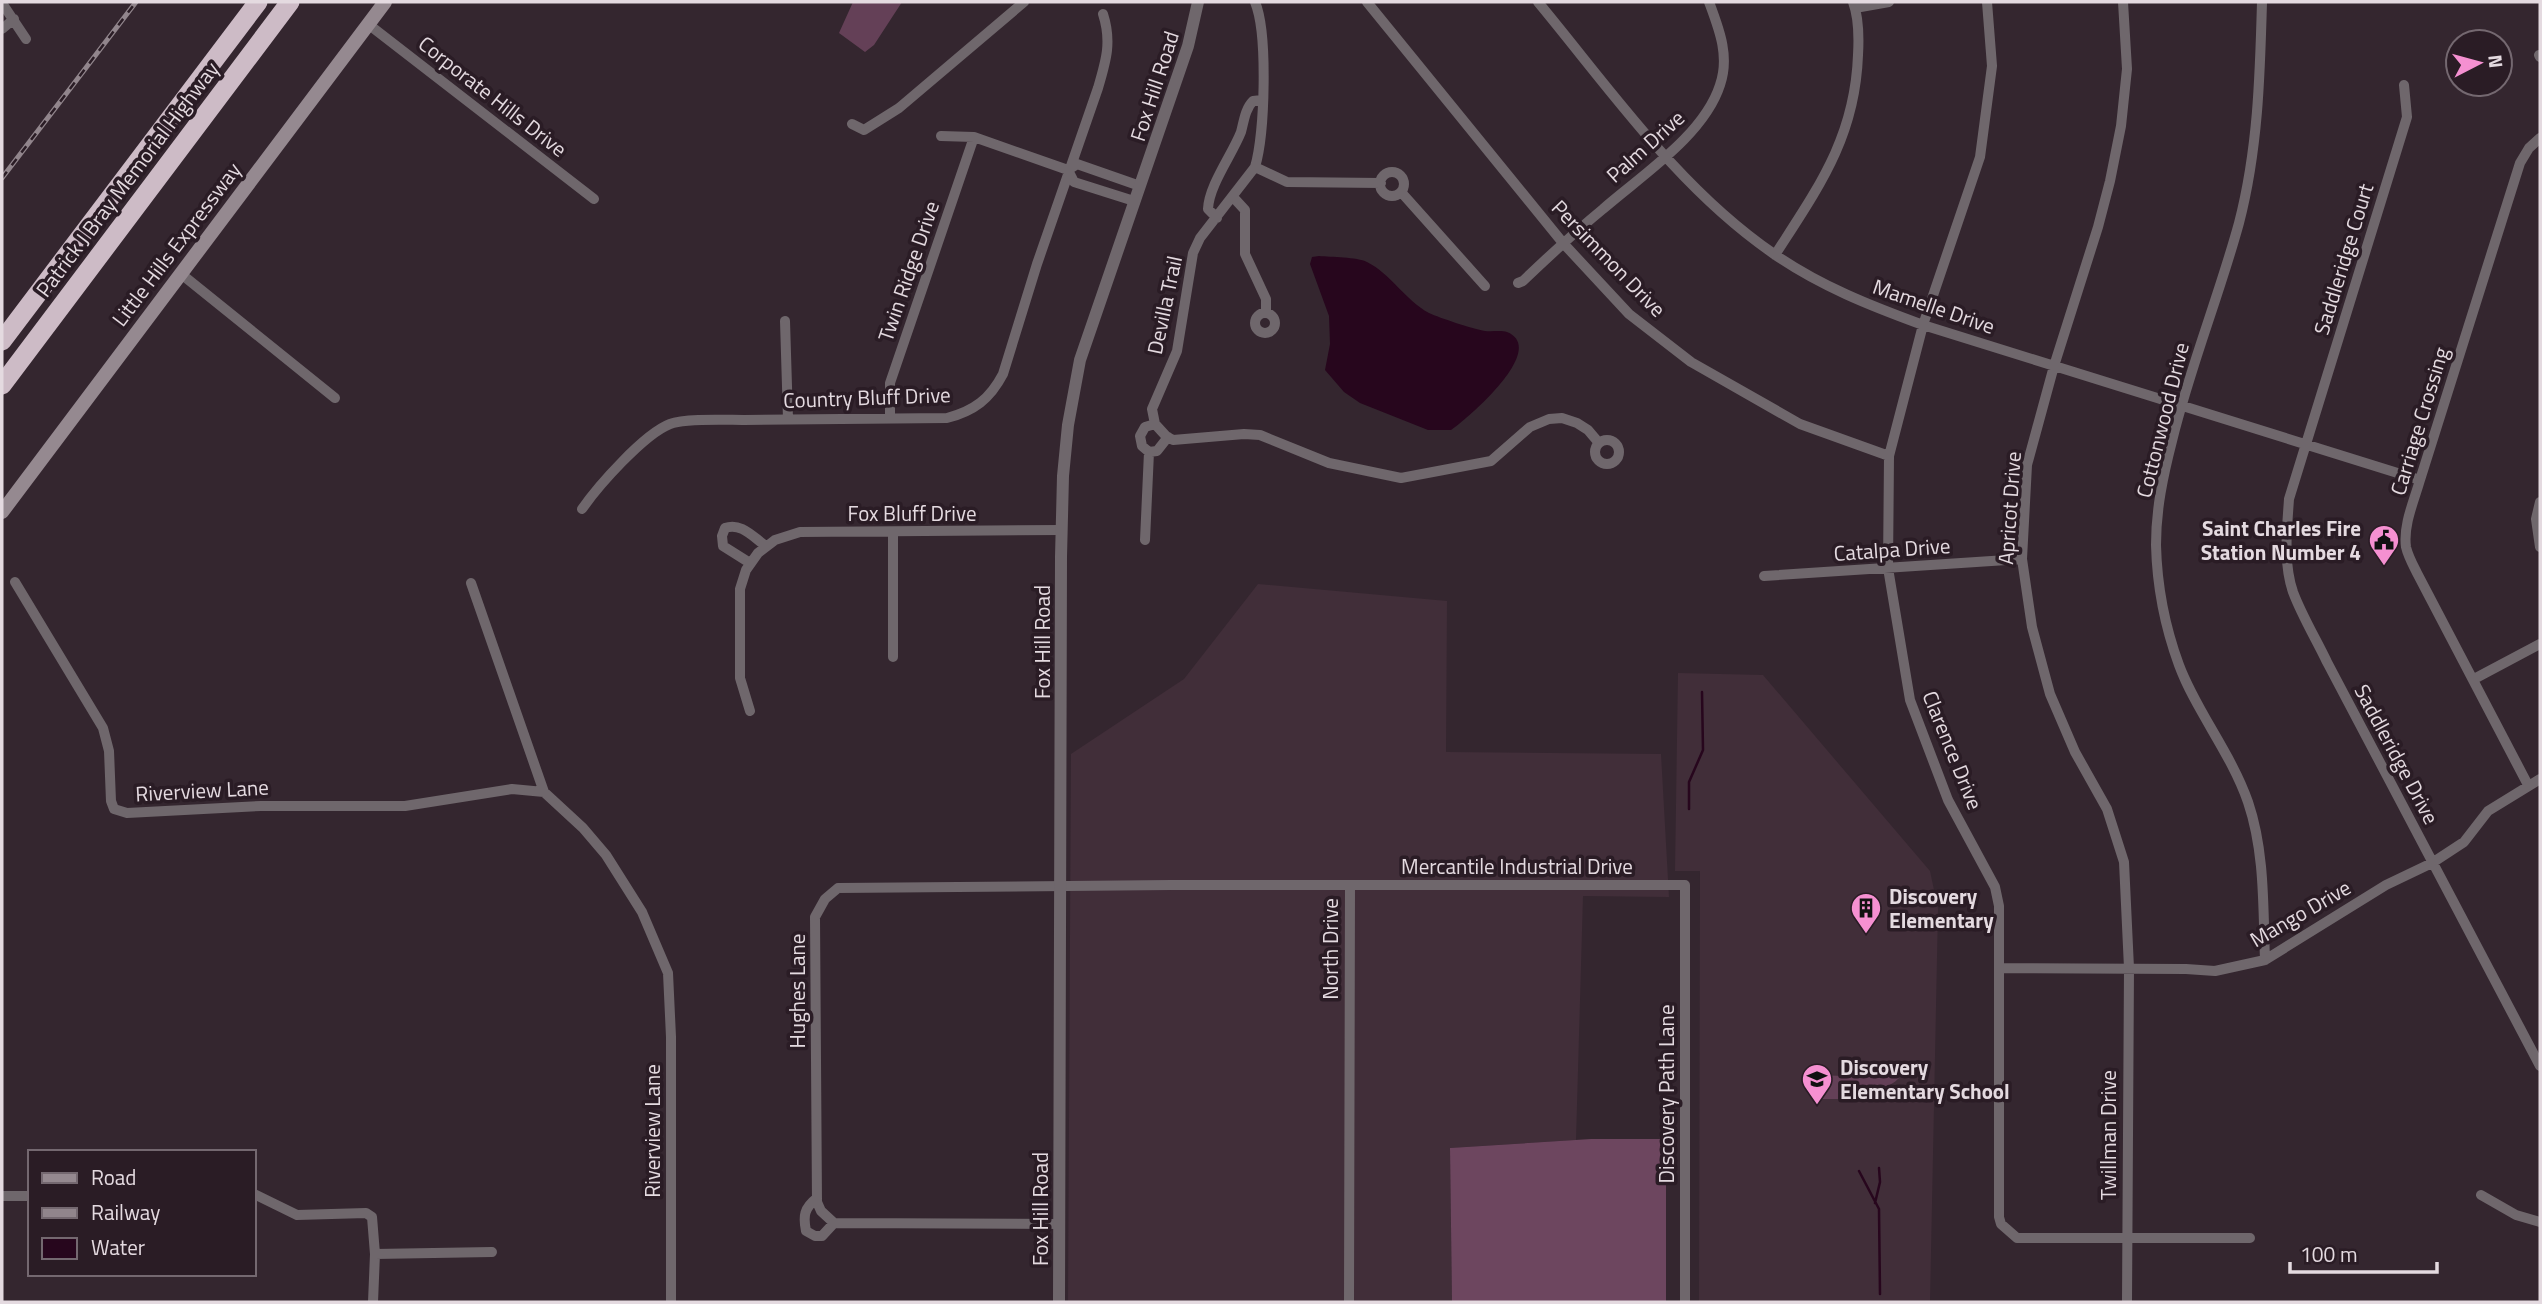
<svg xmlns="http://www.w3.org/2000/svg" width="2542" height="1304" font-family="'Titillium Web',sans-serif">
<rect width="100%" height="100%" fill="#34262f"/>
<!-- built -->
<path fill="#412e39" d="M1258 584 1447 601 1446 752 1661 754 1669 897 1583 896 1576 1140 1450 1148 1452 1302H1068L1071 754 1184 679Z
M1678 673 1763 675 1930 871 1938 909 1930 1302H1699L1700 871H1675Z"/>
<!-- green -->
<path fill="#644057" d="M853 2H902L874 45 865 52 839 33Z
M1844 1065 1885 1066 1899 1075V1078C1883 1094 1866 1090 1844 1089V1099H1814L1815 1075 1844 1076Z"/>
<!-- forest -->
<path fill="#6d465f" d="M1591 1139H1666V1302H1452L1450 1148Z"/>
<!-- water -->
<path fill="#27061d" d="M1319 256C1331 257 1357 257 1367 262 1391 274 1405 300 1429 313 1440 318 1473 329 1485 331 1492 332 1501 330 1507 332 1549 349 1467 419 1451 430H1428L1360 403 1344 392 1325 370 1330 344 1329 316 1310 264 1312 257Z"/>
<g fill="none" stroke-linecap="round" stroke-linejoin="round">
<!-- stream -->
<path stroke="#27061d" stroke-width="2.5" d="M1689 809V782L1703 750 1702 692
M1859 1171 1879 1209 1880 1294
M1875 1203 1880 1182 1879 1168"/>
<!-- minor -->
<path stroke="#6f676c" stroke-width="10" d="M1255 2C1268 33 1265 134 1255 167L1200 238 1193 253 1177 351 1152 409 1155 424 1166 436 1173 440 1244 434 1260 435 1329 463 1401 478 1491 461 1530 427 1549 419 1562 418 1577 423 1588 430 1599 443
M1367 2 1563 243 1629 314 1691 362 1800 424 1889 456
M1538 2C1611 90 1679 189 1774 254 1820 286 1871 306 1923 325L2420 480
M1987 2 1992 66 1980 157 1923 325 1889 456 1888 568 1910 700 1948 800 1995 887 1999 906V1217L2001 1224 2017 1238H2250
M2123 2 2127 69 2121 126 2110 181 2098 227 2054 366 2027 465 2022 559 2032 627 2050 694 2075 752 2107 809 2124 862 2129 968 2127 1302
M2262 2C2260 76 2258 150 2239 223 2219 296 2190 367 2172 441 2163 476 2156 509 2156 545 2157 585 2165 627 2179 665 2196 711 2231 753 2248 802 2265 852 2263 907 2265 960
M2 3 26 39
M1855 8 1889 2
M368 24 594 199
M2 29 14 19
M2539 55 2540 57
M2404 85 2407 117 2289 499C2287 529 2283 563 2293 592 2302 616 2316 639 2327 662L2540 1066
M852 124 864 130 899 108 1024 2
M941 136 974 137 1068 170
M1255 167 1287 182 1381 183
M1380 184a12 12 0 1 1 24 0a12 12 0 1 1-24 0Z
M1401 192 1485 286
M1233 197 1245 210V254L1266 299V313
M1134 201 1074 182 1068 170 1077 164 1140 186
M1217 218 1208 209C1209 185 1232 155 1241 132 1244 121 1245 109 1253 101L1262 100
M1775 255C1818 188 1855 138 1858 55 1859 38 1859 18 1853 2
M180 273 335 398
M1518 283 1523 281C1549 256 1575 232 1603 209 1642 175 1704 135 1720 85 1730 56 1719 29 1709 2
M1255 323a10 10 0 1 1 20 0a10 10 0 1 1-20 0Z
M785 321 788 419
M890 418V383L974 137
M1155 424 1145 427 1140 436 1142 446 1149 452 1157 451 1168 437
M1595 452a12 12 0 1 1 24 0a12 12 0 1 1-24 0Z
M2540 502 2536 519 2540 547
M582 509C598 486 644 434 670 424 685 418 726 420 744 420 812 419 880 419 947 418 974 411 990 399 1003 374L1037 264 1098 88C1106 61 1112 42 1103 14
M893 532V657
M1145 540 1149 452
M750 563 723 546 722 536 725 528C741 522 753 537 766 546
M1764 576 2022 559
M15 582 103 728 109 751 111 801 114 809 127 813 261 806H405L512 789 544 792
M471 583 544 792 583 828 606 855 642 912 668 973 671 1037V1302
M2474 679 2540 644
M750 711 740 678V589L746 570 758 553 775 540 800 532 1062 530
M2528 785 2417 573C2413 565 2408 556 2406 547 2403 525 2414 501 2420 480L2520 163 2529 148 2540 138
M2000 968 2186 969 2215 971 2265 960 2386 885 2432 863 2464 842 2488 811 2540 779
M254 1194 297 1215 366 1213 372 1217 375 1254 373 1302
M2481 1195 2516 1215 2540 1222
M2 1196H30
M817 1198C804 1208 803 1216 806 1231L815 1236H822L834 1223
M1059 1224 834 1223 821 1211 817 1202 815 917 825 899 838 888 1171 885H1685V1302
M375 1254 492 1252
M1349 1302 1350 886"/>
<!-- tertiary -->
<path stroke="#6f676c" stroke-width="12" d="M1059 1302 1061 557 1063 476 1068 425 1080 360 1188 46 1198 2"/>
<!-- secondary -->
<path stroke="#958990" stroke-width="14" d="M2 512 385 2"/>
<!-- motorway -->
<path stroke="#cdbbc6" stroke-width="19" d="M2 341 258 2
M2 385 290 2"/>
<!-- rail casing -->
<g stroke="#91858c" stroke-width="5">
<path id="rail" d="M2 178 136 2"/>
</g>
<!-- rail -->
<use href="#rail" stroke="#2a1c25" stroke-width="2.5" stroke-dasharray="8" stroke-linecap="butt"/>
</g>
<!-- icons -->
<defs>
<g id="civic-pin" transform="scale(1.575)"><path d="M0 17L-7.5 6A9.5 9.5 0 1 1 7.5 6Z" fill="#f590d1" stroke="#2a1c25"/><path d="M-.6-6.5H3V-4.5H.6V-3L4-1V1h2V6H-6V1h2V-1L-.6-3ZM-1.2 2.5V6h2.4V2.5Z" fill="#111"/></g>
<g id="building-pin" transform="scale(1.575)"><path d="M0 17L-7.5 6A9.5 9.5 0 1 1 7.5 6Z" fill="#f590d1" stroke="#2a1c25"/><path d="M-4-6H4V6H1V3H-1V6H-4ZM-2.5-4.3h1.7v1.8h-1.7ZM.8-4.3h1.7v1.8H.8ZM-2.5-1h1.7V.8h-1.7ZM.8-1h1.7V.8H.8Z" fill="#111"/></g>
<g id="school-pin" transform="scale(1.575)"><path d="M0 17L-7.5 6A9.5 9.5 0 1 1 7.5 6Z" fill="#f590d1" stroke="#2a1c25"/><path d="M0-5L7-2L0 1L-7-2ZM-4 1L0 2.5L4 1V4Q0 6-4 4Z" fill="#111"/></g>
</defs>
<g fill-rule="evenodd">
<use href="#civic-pin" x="2384" y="540"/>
<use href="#building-pin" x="1866" y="908"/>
<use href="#school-pin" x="1817" y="1079"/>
</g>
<g text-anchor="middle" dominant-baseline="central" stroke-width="7" stroke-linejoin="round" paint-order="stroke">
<!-- street labels -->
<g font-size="21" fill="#e4dae0" stroke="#2a1c25">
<text transform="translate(1154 86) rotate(-72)">Fox Hill Road</text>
<text transform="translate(493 96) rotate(38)">Corporate Hills Drive</text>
<text transform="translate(1645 146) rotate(-42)">Palm Drive</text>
<text transform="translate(127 179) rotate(-53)">Patrick J Bray Memorial Highway</text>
<text transform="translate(176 244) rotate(-53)">Little Hills Expressway</text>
<text transform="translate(1609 258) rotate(46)">Persimmon Drive</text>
<text transform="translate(2343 259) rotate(-73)">Saddleridge Court</text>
<text transform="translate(908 271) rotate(-71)">Twin Ridge Drive</text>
<text transform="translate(1164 305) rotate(-78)">Devilla Trail</text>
<text transform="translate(1934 306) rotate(19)">Mamelle Drive</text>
<text transform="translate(867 397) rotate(-2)">Country Bluff Drive</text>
<text transform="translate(2162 420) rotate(-76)">Cottonwood Drive</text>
<text transform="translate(2419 421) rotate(-73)">Carriage Crossing</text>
<text transform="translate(2009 508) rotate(-86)">Apricot Drive</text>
<text x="912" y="513">Fox Bluff Drive</text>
<text transform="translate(1892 549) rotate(-4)">Catalpa Drive</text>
<text transform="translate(1042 642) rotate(-90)">Fox Hill Road</text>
<text transform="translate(1953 750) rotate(68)">Clarence Drive</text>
<text transform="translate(2397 754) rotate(62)">Saddleridge Drive</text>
<text transform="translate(202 790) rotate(-3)">Riverview Lane</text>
<text x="1517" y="866">Mercantile Industrial Drive</text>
<text transform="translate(2300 913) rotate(-30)">Mango Drive</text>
<text transform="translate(1330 949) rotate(-90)">North Drive</text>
<text transform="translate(797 991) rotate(-90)">Hughes Lane</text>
<text transform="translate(1666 1094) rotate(-90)">Discovery Path Lane</text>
<text transform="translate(652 1131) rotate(-90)">Riverview Lane</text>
<text transform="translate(2108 1135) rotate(-90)">Twillman Drive</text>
<text transform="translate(1040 1209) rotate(-90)">Fox Hill Road</text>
</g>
<!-- poi labels -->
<g font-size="21" font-weight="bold" fill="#e4dae0" stroke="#2a1c25" text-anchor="start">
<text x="2361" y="528" text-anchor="end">Saint Charles Fire<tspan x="2361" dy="24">Station Number 4</tspan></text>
<text x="1889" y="896">Discovery<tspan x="1889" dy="24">Elementary</tspan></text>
<text x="1840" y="1067">Discovery<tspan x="1840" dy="24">Elementary School</tspan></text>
</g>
</g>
<!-- border -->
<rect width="2542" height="1304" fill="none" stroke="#e4dae0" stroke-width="7"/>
<!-- legend -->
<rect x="28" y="1150" width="228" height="126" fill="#2a1c25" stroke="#746870" stroke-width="2"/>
<rect x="42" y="1173" width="35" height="10" fill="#958990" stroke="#746870" stroke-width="2"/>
<text x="91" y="1185" font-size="21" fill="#e4dae0">Road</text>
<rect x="42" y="1208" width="35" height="10" fill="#91858c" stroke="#746870" stroke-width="2"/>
<text x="91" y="1220" font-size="21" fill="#e4dae0">Railway</text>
<rect x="42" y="1238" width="35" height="21" fill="#27061d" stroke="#746870" stroke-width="2"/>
<text x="91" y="1255" font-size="21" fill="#e4dae0">Water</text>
<!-- north arrow -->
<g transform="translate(2479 63) rotate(84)"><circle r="33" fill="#2a1c25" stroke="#746870" stroke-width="2"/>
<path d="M0-5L12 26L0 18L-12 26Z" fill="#f590d1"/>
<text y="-10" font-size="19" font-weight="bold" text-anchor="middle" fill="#e4dae0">N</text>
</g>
<!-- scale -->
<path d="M2290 1262v10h147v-10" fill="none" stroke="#e4dae0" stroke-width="3.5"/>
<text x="2300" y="1262" font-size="21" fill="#e4dae0" stroke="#2a1c25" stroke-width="5" paint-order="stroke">100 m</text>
</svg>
